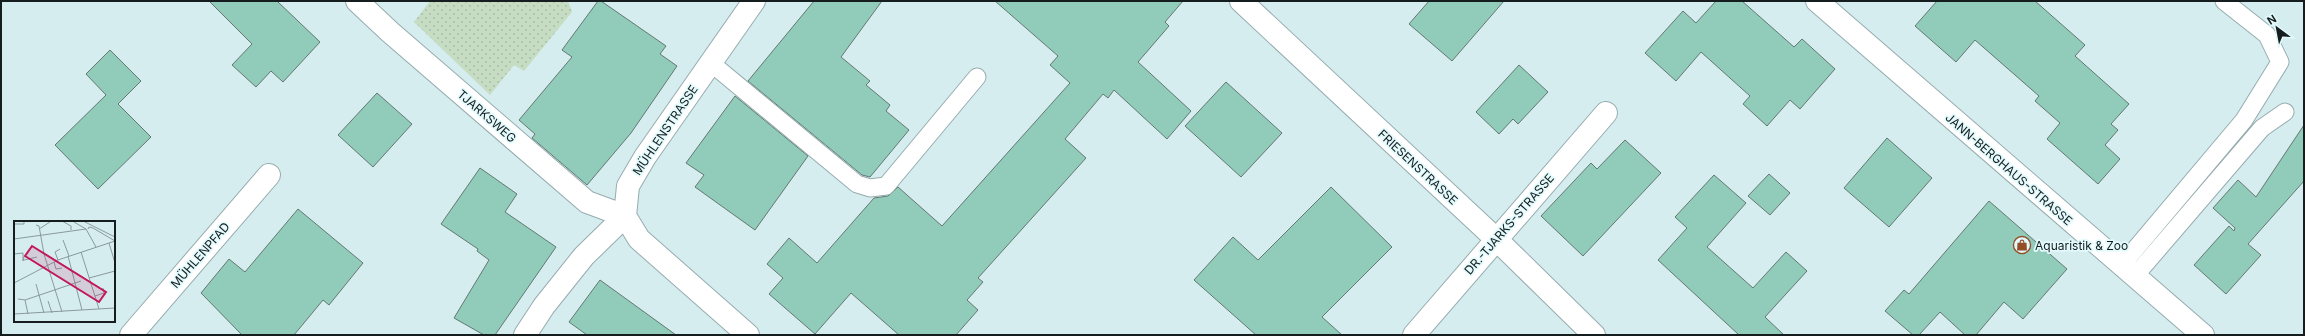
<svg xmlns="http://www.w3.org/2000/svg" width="2305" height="336" font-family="Inter,sans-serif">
<defs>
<pattern id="grass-dots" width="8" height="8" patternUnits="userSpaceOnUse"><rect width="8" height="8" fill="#c6ddc4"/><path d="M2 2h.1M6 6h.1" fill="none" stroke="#a9bda8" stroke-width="1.8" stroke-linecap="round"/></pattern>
</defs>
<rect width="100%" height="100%" fill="#d6edf0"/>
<!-- grass -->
<path fill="url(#grass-dots)" d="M430 1H568L572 12 524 71 514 65 490 95 414 22Z"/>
<!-- building -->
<path fill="#91cbba" stroke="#647872" d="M209 1H277L320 42 283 82 271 71 256 87 232 65 252 44Z
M598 1H601L666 46 660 54 677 66 631 133 587 185 532 138 535 134 519 120 572 57 562 50Z
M814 1H882L841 57 870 81 866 85 890 105 886 111 909 130 870 177 862 175 748 81Z
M995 1H1183L1165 22 1169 26 1138 62 1191 111 1167 139 1114 90 1108 98 1103 94 1065 139 1086 158 978 278 983 282 967 300 978 310 956 335H899L851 293 815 334 769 294 783 278 767 264 789 238 817 263 874 198 888 196 898 187 942 226 1070 83 1050 65 1058 56Z
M1429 1H1504L1452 61 1409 24Z
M1716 1H1742L1794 47 1802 39 1835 69 1800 109 1790 100 1767 126 1743 104 1750 96 1701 52 1676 81 1645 53 1683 11 1696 23Z
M1937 1H2035L2085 45 2075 56 2129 104 2111 124 2118 130 2105 145 2120 159 2098 184 2047 139 2060 123 2035 101 2039 96 1975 40 1956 62 1915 26Z
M110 50 141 81 118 104 151 137 98 189 55 145 106 95 86 74Z
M1519 65 1548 92 1518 124 1513 119 1499 134 1476 112Z
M1226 82 1282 133 1241 177 1185 126Z
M377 93 412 124 373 167 338 135Z
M735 96 808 156 755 230 695 187 704 175 686 163Z
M2304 125V181L2248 244 2261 255 2226 294 2194 265 2229 226 2234 231 2235 228 2213 208 2238 180 2256 197Z
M1887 138 1932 178 1889 227 1844 188Z
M1625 140 1661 173 1583 256 1541 216 1591 163 1597 169Z
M480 168 517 194 505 212 556 247 495 335H484L454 318 489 260 477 251 478 249 441 224Z
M1769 174 1790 193 1770 215 1748 196Z
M1714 175 1746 203 1707 247 1753 288 1786 252 1807 271 1765 317 1784 335H1739L1658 260 1687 228 1675 217Z
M1331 187 1392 247 1322 317 1342 335H1256L1194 280 1233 237 1258 260Z
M1989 201 2067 269 2023 319 2004 302 1976 335H1965L1940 312 1919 335H1913L1885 311 1904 290 1909 294Z
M298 209 363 263 329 305 323 300 294 335H242L201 293 229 259 245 272Z
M600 280 676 335H587L569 322Z"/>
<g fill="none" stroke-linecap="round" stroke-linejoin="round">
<!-- lane casing -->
<g stroke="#96acaf" stroke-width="19">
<path id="lane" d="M711 63 857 184 870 188 886 186 977 77
M2121 266 2244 120 2280 62 2267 35 2224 1
M2134 277 2262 128 2285 112"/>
</g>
<!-- street casing -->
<g stroke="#96acaf" stroke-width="24">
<path id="street" d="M357 1 390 32 587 202 625 216
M1241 1 1496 239 1594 335
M625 216 639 239 748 335
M131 335 269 175
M525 335 544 306 584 256 625 216 628 186 645 157 754 1
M1414 335 1606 113"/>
</g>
<!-- secondary casing -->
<g stroke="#96acaf" stroke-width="24">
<path id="secondary" d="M1817 1 2203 335"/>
</g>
<!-- lane -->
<use href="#lane" stroke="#fff" stroke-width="17"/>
<!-- street -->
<use href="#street" stroke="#fff" stroke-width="22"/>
<!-- secondary -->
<use href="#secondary" stroke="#fff" stroke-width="22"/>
</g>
<!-- icons -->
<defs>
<g id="shop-ring" transform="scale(0.9)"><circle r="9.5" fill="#e3fafd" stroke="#944d27" stroke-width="1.5"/><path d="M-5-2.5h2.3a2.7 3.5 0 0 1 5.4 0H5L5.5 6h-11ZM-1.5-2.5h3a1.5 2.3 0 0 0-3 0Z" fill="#944d27"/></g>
</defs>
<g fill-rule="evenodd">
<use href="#shop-ring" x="2022" y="245"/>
</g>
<g text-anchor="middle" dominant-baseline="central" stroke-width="3.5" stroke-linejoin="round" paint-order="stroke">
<!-- street labels -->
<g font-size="12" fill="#151d1e" stroke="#e3fafd">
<text transform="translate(487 116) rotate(41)">TJARKSWEG</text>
<text transform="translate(665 130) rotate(-56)">MÜHLENSTRASSE</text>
<text transform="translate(1418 167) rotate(43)">FRIESENSTRASSE</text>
<text transform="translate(2009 169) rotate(41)">JANN-BERGHAUS-STRASSE</text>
<text transform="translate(1509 224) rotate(-49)">DR.-TJARKS-STRASSE</text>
<text transform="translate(200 255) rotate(-49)">MÜHLENPFAD</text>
</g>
<!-- poi labels -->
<g font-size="12" fill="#151d1e" stroke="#e3fafd" text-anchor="start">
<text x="2035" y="245">Aquaristik &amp; Zoo</text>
</g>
</g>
<!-- overview -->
<g transform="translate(14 221)">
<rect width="101" height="101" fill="#d6edf0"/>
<path fill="none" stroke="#899a9c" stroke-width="1" d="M48 0 57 5V9M69 0 101 16M60 1 72 8M0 3H10V0M22 4 25 5 30 33 48 91M25 8 36 1M74 8 75 6 79 7 101 20M0 18 72 8 82 26M49 19 55 35M95 22 101 42M67 31 85 88M0 33 9 32V40L10 36M54 35 68 89M10 39 23 36M44 39 41 31 46 28M40 41 42 48 48 47M75 57 101 50M0 62 44 39 101 20M22 63 30 92M81 75 90 72 89 67M4 78 11 79 14 93M11 79 67 60M34 80 38 92M0 93 101 87"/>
<path fill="#c2185b" fill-opacity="0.15" stroke="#c2185b" stroke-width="2" d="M18 25 92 71 85 81 11 35Z"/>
<rect width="101" height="101" fill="none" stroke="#151d1e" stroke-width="2"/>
</g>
<!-- border -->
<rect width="2305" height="336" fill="none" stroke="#151d1e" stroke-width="4"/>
<!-- north arrow -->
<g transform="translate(2277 28) rotate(328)" stroke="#e3fafd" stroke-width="3" paint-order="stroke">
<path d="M0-3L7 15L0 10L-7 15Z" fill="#151d1e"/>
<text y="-6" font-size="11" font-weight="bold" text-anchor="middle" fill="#151d1e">N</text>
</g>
</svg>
